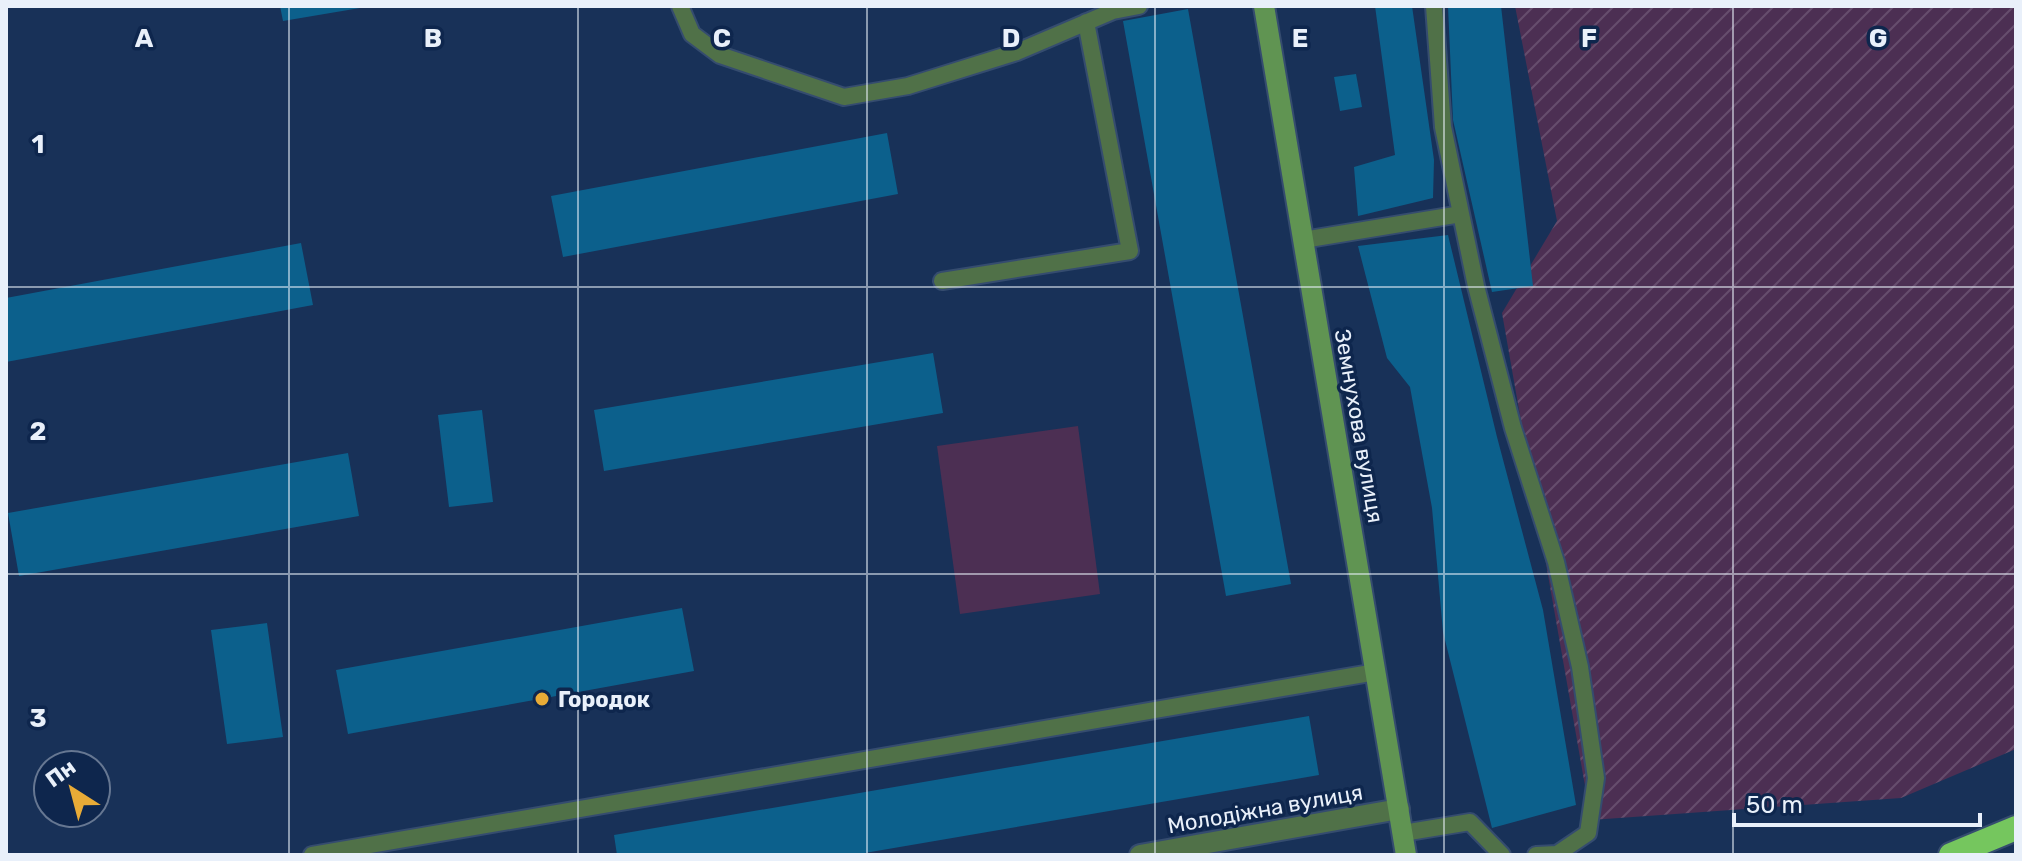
<svg xmlns="http://www.w3.org/2000/svg" width="2022" height="861" font-family="Rubik,sans-serif">
<defs>
<pattern id="garden-furrows" width="10" height="10" patternUnits="userSpaceOnUse" patternTransform="scale(2)"><rect width="10" height="10" fill="#4c2f53"/><path d="M-1 1l2-2M0 10L10 0M9 11l2-2" fill="none" stroke="#664d6d"/></pattern>
</defs>
<rect width="100%" height="100%" fill="#183158"/>
<!-- park -->
<path fill="#4c2f53" d="M1078 426 1100 594 960 614 937 446Z"/>
<!-- garden -->
<path fill="url(#garden-furrows)" d="M1515 6H2016V749L1901 798 1591 820 1502 313 1557 221Z"/>
<!-- building -->
<path fill="#0c608c" d="M280 6H360V8L283 21Z
M1375 6H1412L1434 160 1433 198 1358 216 1354 167 1395 155Z
M1448 6H1501L1533 286 1492 292 1453 120Z
M1188 9 1291 584 1226 596 1123 21Z
M1356 74 1362 107 1340 111 1334 77Z
M887 133 898 194 563 257 551 196Z
M1448 235 1497 437 1543 610 1576 805 1492 828 1443 632 1432 508 1410 387 1387 358 1358 246Z
M301 243 313 305 6 362V298Z
M933 353 943 413 604 471 594 410Z
M482 410 493 502 449 507 438 415Z
M348 453 359 516 19 576 8 513Z
M682 608 694 671 348 734 336 670Z
M267 623 283 737 227 744 211 630Z
M1309 716 1319 775 853 855H617L614 835Z"/>
<g fill="none" stroke-linecap="round" stroke-linejoin="round">
<!-- lane casing -->
<g stroke="#354c6f" stroke-width="20">
<path id="lane" d="M680 6 692 34 720 55 844 97 908 86 1017 52 1113 11 1139 6
M1434 6 1443 127 1476 286 1513 428 1556 562 1580 667 1596 778 1588 833 1557 854 1536 855
M1303 240 1461 214
M942 281 1130 251 1086 22
M1403 833 1470 822 1502 855
M312 855 1376 672"/>
</g>
<!-- street casing -->
<g stroke="#354c6f" stroke-width="24">
<path id="street" d="M1140 855 1399 809"/>
</g>
<!-- secondary casing -->
<g stroke="#354c6f" stroke-width="24">
<path id="secondary" d="M1264 6 1406 855"/>
</g>
<!-- highway casing -->
<g stroke="#354c6f" stroke-width="28">
<path id="highway" d="M1951 855 2016 828"/>
</g>
<!-- lane -->
<use href="#lane" stroke="#507148" stroke-width="16"/>
<!-- street -->
<use href="#street" stroke="#507148" stroke-width="20"/>
<!-- secondary -->
<use href="#secondary" stroke="#609452" stroke-width="20"/>
<!-- highway -->
<use href="#highway" stroke="#75c65e" stroke-width="24"/>
</g>
<!-- grid -->
<path fill="none" stroke="#e9f0fa" stroke-width="2" stroke-opacity="0.55" d="M289 6V855M578 6V855M867 6V855M1155 6V855M1444 6V855M1733 6V855M6 287H2016M6 574H2016"/>
<!-- markers -->
<circle fill="#e8ab37" stroke="#0e264d" stroke-width="3" cx="542" cy="699" r="8"/>
<g text-anchor="middle" dominant-baseline="central" stroke-width="7" stroke-linejoin="round" paint-order="stroke">
<!-- street labels -->
<g font-size="22" fill="#e9f0fa" stroke="#0e264d">
<text transform="translate(1359 426) rotate(80)">Земнухова вулиця</text>
<text transform="translate(1265 809) rotate(-10)">Молодіжна вулиця</text>
</g>
<!-- poi labels -->
<g font-size="22" font-weight="bold" fill="#e9f0fa" stroke="#0e264d" text-anchor="start">
<text x="558" y="699">Городок</text>
</g>
</g>
<g font-size="26" text-anchor="middle" font-weight="bold" fill="#e9f0fa" stroke="#0e264d" stroke-width="7" stroke-linejoin="round" paint-order="stroke">
<text x="144" y="47">A</text>
<text x="433" y="47">B</text>
<text x="722" y="47">C</text>
<text x="1011" y="47">D</text>
<text x="1300" y="47">E</text>
<text x="1589" y="47">F</text>
<text x="1878" y="47">G</text>
<text x="38" y="153">1</text>
<text x="38" y="440">2</text>
<text x="38" y="727">3</text>
</g>
<!-- border -->
<rect width="2022" height="861" fill="none" stroke="#e9f0fa" stroke-width="16"/>
<!-- north arrow -->
<g transform="translate(72 789) rotate(324)"><circle r="38" fill="#0e264d" stroke="#667792" stroke-width="2"/>
<path d="M0-6L14 30L0 20L-14 30Z" fill="#e8ab37"/>
<text y="-12" font-size="22" font-weight="bold" text-anchor="middle" fill="#e9f0fa">Пн</text>
</g>
<!-- scale -->
<path d="M1734 813v12h246v-12" fill="none" stroke="#e9f0fa" stroke-width="4"/>
<text x="1746" y="813" font-size="24" fill="#e9f0fa" stroke="#0e264d" stroke-width="6" paint-order="stroke">50 m</text>
</svg>
